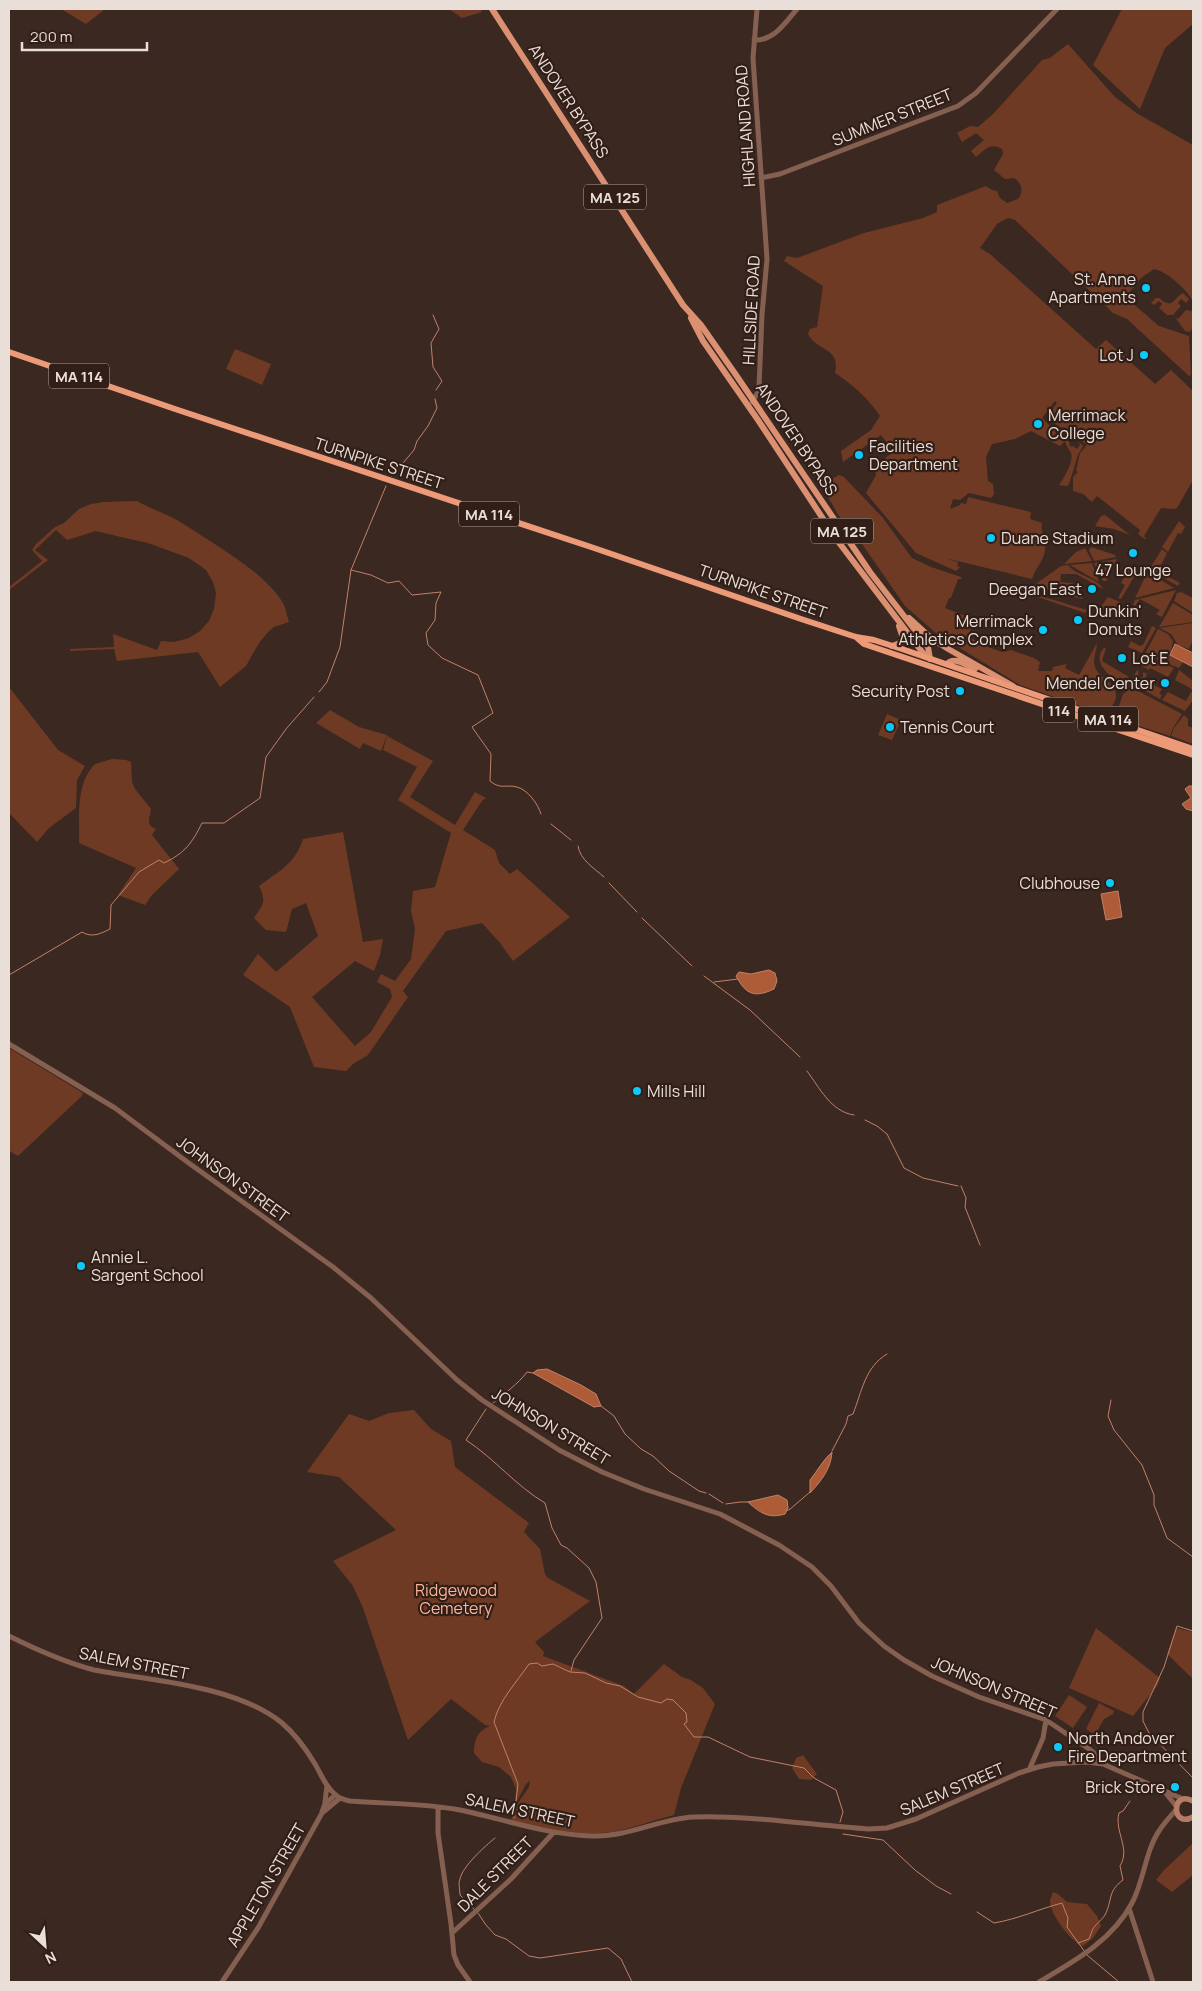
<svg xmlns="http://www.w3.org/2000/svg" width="1202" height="1991" font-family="Manrope,sans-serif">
<rect width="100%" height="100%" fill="#3b2821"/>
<!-- green -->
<path fill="#6e3a24" d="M61 9H105L86 24Z
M449 9H480L482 12 462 18Z
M1122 9H1193V24L1165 48 1140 109 1093 65Z
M1068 44 1115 97 1138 114 1193 145V301C1186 289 1168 272 1154 269L1141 278 1127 295 1131 302 1159 326 1189 336 1191 375 1189 376 1127 319 1113 313 1015 220 1008 218 997 224 980 248 990 254 1096 349 1106 340 1155 384 1171 370 1193 391V480L1177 508 1174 509 1161 508 1144 536 1146 538 1145 539 1138 534 1140 530 1097 496 1092 502 1083 494 1073 491V477L1078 472 1076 471 1080 453 1087 445 1066 428 1060 427 1048 419V415L1057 403 1055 401 1042 418 1052 428 1070 443 1069 445 1072 447 1073 446 1077 449 1080 445 1079 442 1083 446 1078 455 1069 484 1067 486 1059 485C1064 478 1074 462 1071 453 1069 449 1066 446 1065 441L1060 446 1031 431 1015 439 992 444 986 457 988 481 993 484 994 494 991 498 969 493 960 500 953 499 950 509 960 505 961 503 966 504 968 497 1031 512 1030 519 1042 523C1040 533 1047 539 1045 550 1044 561 1035 568 1032 579L945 558 958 562 957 566 960 567 956 571 916 553 866 493 876 475 874 468 894 451 881 435 843 462 841 451 871 430 880 416C869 399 852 384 835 373 841 347 817 352 808 334L810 329 817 327 823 286 784 261 787 256 797 258 864 233 923 218 937 212V205L986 186 992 190 997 191 1000 198 1007 203 1018 199C1024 191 1022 183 1014 178L1005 179 994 170 1003 154 1002 149C991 142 985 149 976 157L971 151 984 140 976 133 962 142 957 133 970 126 978 127 993 114 1042 60 1050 58Z
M1183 293 1189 299 1186 303 1181 299 1178 303 1181 306 1173 315H1167L1159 308 1162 304 1159 301 1154 305 1151 303 1156 298H1159C1174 310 1172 299 1183 293Z
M1186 310 1192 311 1193 327 1190 332 1185 331 1175 317 1178 319Z
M235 349 271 364 262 385 226 369Z
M839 475 844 477 883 518 912 558 931 567 961 577 962 579H958L951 598H949L945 608 973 619 969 635 970 638 985 644 988 647 1002 652 1011 650 1034 658 1040 662 1038 671H1052L1053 667 1067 664 1065 668 1079 675 1097 643C1097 651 1092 658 1095 667 1100 680 1123 686 1114 703 1111 709 1109 712 1103 714L1020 685 937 634 905 606 860 541C846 532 833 505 824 490V486L826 482Z
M137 501C151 509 168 514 182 523 212 543 265 572 283 603 286 608 287 616 289 622L274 627 268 632 259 643 246 666 220 687 198 652 117 661 114 649 70 651V649L114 647 113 634 157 650 161 641 174 642 189 638 200 631 209 621 214 609 216 593 213 582 206 570 189 558 148 543 125 538 96 531 67 540 56 530 35 550 48 560 9 590V587L42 561 32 550 36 544 55 527 64 523 79 509 91 504 104 502Z
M1105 515 1130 535 1114 529 1095 526 1101 516Z
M1179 521 1185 527 1181 534 1178 533 1168 552 1162 547Z
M1091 547 1115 555 1116 557 1094 561 1089 550Z
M1085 548 1092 561 1064 564 1076 552Z
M1162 549 1167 553 1158 571 1180 583 1178 586 1149 570Z
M1117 559 1106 581H1103L1094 563Z
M1092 563 1099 582 1070 565Z
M1068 565C1076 576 1097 577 1103 589L1076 574H1061L1060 582 1072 583 1079 587 1077 593 1083 596 1082 599 1033 586 1061 566Z
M1130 566 1138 570 1121 599 1118 598 1125 585 1121 583Z
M1149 573 1174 588 1135 598 1147 573Z
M1176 590 1162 617 1156 614 1160 610 1140 599 1135 606 1133 605 1135 600Z
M1027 592 1087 610 1085 613 1029 594 1023 596 1021 601 1018 600 1020 595Z
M1181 592 1193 598V613L1174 601 1177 593Z
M1108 597 1120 602 1113 614 1100 608Z
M1173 603 1193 615V622L1159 627Z
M1193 623V640L1189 649 1178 645 1171 634 1160 628Z
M1152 626 1156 628 1142 653 1128 647 1131 641 1140 646 1143 645Z
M1158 629 1168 634 1173 641 1170 655 1183 662 1179 668 1145 654Z
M1104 648H1106L1102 661 1129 677 1124 688 1121 687C1112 676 1090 663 1104 648Z
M1143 657H1145L1174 668 1168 677 1150 668 1149 670 1140 665Z
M1138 669 1139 678 1143 677V672L1147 674 1144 680 1162 689 1159 694 1162 695 1160 699 1140 688 1127 687Z
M1179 670 1193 681V692L1190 688 1175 680Z
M9 687 58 750 85 766 77 780 76 808 49 828 37 842 9 813Z
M1128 690 1138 691 1182 714 1173 728 1170 736 1124 721 1118 717V709L1123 694Z
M1168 692 1186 701 1191 692 1193 693V700L1185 711 1162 700Z
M330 710 359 727 387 735 381 751 363 743 360 749 316 723Z
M887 714 901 720 892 740 878 735Z
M1184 715 1188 719V726L1193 728V744L1171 736 1174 728Z
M387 736 433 761 410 797 455 825 475 792 486 798 482 801 463 830 495 850 499 863 510 874 517 869 570 917 513 961 500 943 482 923 446 931 403 991 408 997 368 1055 353 1064 346 1071 314 1067 290 1007 243 975 258 954 276 972 318 936 306 903 292 909 286 932 266 930 254 918C263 904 267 902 259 886 279 871 295 864 303 839L343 832 363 942 383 939 380 955 374 971 355 961 312 997 355 1046 371 1032 392 997 390 989 377 982 381 974 395 981 411 959 415 929 411 911 413 891 435 887 451 833 398 800 417 767 383 750Z
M112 759 126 760 131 762 132 782 135 789 151 809C150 818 145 825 156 829L152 835 179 869 151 896 145 905 118 895 136 868 79 843C80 817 75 784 95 764Z
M9 1048 83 1093 82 1096 18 1156 9 1151Z
M414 1410 431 1429 451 1441 455 1467 529 1523 524 1532 540 1549 545 1574 548 1578 590 1601 535 1642 544 1652 543 1656 624 1686 634 1694 664 1664 682 1677 691 1680 703 1688 715 1704 681 1788 674 1815C650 1821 627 1831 602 1833 573 1835 539 1827 510 1822L518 1803 529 1787 530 1781 526 1784 515 1805 516 1789 511 1777 499 1767 482 1762 474 1753C474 1740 477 1731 490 1726L485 1725 451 1699 408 1740 363 1608 353 1586 333 1561 396 1530 339 1477 307 1472 349 1414 369 1421 389 1413Z
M1096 1628 1160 1678 1157 1686 1133 1716 1069 1688Z
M1176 1628 1193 1632V1679L1167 1654Z
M1069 1695 1087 1707 1073 1728 1055 1716Z
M1099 1703 1114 1711 1113 1714 1104 1719 1095 1735 1086 1729Z
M803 1755 817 1774 811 1780 799 1779 792 1768 796 1758Z
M1193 1843V1875L1172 1892 1156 1880 1164 1870Z
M1053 1892 1058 1894 1067 1902 1087 1904 1097 1916 1101 1926 1093 1938 1083 1946C1071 1942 1049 1913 1050 1900 1051 1898 1052 1895 1053 1892Z"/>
<!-- water -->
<path fill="#ae5b38" stroke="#c08268" d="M1175 644 1193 653V667L1170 655Z
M1189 786H1193V811L1186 809 1182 804 1191 798 1185 789Z
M1118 891 1122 917 1106 920 1101 894Z
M769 970 775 973 777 981 774 989C755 998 746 995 736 976L739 972 751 974Z
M547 1369 581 1385 596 1394 601 1406 594 1407 533 1373 537 1370Z
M832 1452C831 1469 821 1481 810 1493V1480C818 1470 823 1460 832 1452Z
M778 1495 787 1500 788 1508 785 1514C769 1519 760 1513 748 1502Z"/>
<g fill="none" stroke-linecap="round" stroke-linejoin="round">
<!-- stream -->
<path stroke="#c08268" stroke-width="1" d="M433 315 439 329 431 343 433 367 442 381 436 390
M392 476 414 450 417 441 428 426 437 408 435 399
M351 570 371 575 388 583 399 581 412 595 441 592 436 603 435 620 426 633 428 645 442 658 478 675 493 713 472 727 491 754 490 781C501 790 505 784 517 787 528 790 538 804 541 814
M319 692 327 682 340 647 351 570 386 486
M551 824 571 840
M578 846C580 860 594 868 604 877
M609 883 637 912
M642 918 692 966
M9 975 82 932C92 938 100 934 110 929L111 905 139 872 159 860 164 863C185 853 192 843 202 823H224L260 798 266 757 286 729 314 697
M704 976 750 1010 800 1057
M714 982 738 979
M807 1071C819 1087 831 1112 854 1115
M865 1120 877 1126 887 1134 904 1168 923 1178 958 1186
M961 1186 966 1198 965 1207 980 1245
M1111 1400 1108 1416 1114 1430 1142 1465 1154 1495V1505L1167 1538 1193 1557
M493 1403C505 1393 518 1384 527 1372L533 1373
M601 1406 614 1416 625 1434 641 1449 653 1456 669 1471 699 1491 706 1493
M486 1409 466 1440C495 1459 516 1486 545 1503L552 1528 561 1545 567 1548 589 1568 596 1582 602 1618 574 1660 571 1671
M832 1451 846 1424 848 1416 853 1414C862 1391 865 1367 887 1354
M709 1494 723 1503
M726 1504 740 1502H750
M786 1510H789L810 1492
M1193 1631 1177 1626 1164 1667 1143 1712V1721L1149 1733 1193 1778
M514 1818 518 1784 494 1722C499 1700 517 1682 529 1664L537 1663 542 1666 553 1664 570 1672 585 1673 606 1683 620 1686 638 1697 661 1703 667 1699 673 1700 686 1713 687 1722 684 1724 694 1737H708L750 1757 804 1768 814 1778 836 1790 843 1812 840 1822
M843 1834 883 1840 915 1870 936 1886 951 1894
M475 1910 460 1895C460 1890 458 1883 460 1879 462 1867 485 1846 495 1838
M977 1912 994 1923C1018 1919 1039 1909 1062 1903L1068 1918 1067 1927 1085 1952
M478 1913 486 1925 495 1935 506 1939 529 1956 540 1958 608 1948 621 1959 632 1982
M1078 1943 1089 1939C1090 1936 1091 1934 1092 1931 1094 1925 1101 1921 1105 1915 1113 1899 1107 1892 1123 1880L1120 1866C1131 1848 1114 1832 1119 1813L1123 1811 1130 1801
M1087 1955 1119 1982"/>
<!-- tertiary -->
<path stroke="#856051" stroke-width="5" d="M754 40C774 41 785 23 797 9
M761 178 780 174 958 106 976 93 1057 9
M752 402 758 392 759 387 762 315 767 259 753 58 757 9
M9 1044 115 1108 186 1161 333 1267 371 1298 457 1380 482 1400 559 1450 602 1472 644 1489 720 1514 779 1545 812 1567 831 1586 859 1623 884 1646 904 1660 932 1676 979 1697 1046 1720 1089 1749 1094 1753 1095 1762
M9 1636C37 1650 64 1662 94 1670 152 1681 235 1685 282 1723 295 1734 306 1749 315 1764 321 1774 326 1788 336 1795 340 1799 345 1800 350 1801 386 1804 424 1803 460 1810 504 1819 547 1835 593 1836 628 1837 659 1819 693 1817 749 1815 811 1825 868 1829L887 1828 916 1819 1019 1773 1038 1767 1053 1764 1086 1762 1103 1764 1183 1799
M1029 1770 1043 1738 1046 1720
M1165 1792 1176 1806
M325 1802 327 1785
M438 1807V1833L451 1924 454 1955 458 1965 470 1982
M322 1812 325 1804 335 1795
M1129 1908 1153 1982
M452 1933 511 1879 554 1832
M222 1982 258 1928 322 1813 340 1798
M1039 1982C1073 1962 1112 1941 1132 1903 1144 1881 1145 1852 1159 1831 1164 1823 1170 1817 1176 1810"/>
<!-- secondary -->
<path stroke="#b67b64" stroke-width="5.5" d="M1193 1801C1171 1789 1171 1829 1193 1817"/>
<!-- primary -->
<path stroke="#db9072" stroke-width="6" d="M492 9 683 305 701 325 736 375 870 572 928 647 930 659
M691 318 703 341 758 420 837 540 926 657
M909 618 932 639 950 650 1013 686
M892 646 900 643 903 638 899 626
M947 664C955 656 965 665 975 669"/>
<!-- trunk -->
<path stroke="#ec9a78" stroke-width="6" d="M9 352 175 409 594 548 801 619 856 637 874 640 902 649 1193 749
M856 637 864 644 1193 755"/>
</g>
<!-- markers -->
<g fill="#0bcafa" stroke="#311f17" stroke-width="2">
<circle cx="1146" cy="288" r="5"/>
<circle cx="1144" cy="355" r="5"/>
<circle cx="1038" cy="424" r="5"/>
<circle cx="859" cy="455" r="5"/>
<circle cx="991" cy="538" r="5"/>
<circle cx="1133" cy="553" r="5"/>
<circle cx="1092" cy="589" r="5"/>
<circle cx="1078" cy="620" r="5"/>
<circle cx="1043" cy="630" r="5"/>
<circle cx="1122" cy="658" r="5"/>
<circle cx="1165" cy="683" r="5"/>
<circle cx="960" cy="691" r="5"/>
<circle cx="890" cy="727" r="5"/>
<circle cx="1110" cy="883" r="5"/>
<circle cx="637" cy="1091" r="5"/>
<circle cx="81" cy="1266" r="5"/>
<circle cx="1058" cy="1747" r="5"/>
<circle cx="1175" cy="1787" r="5"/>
</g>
<g text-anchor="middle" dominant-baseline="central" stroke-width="4.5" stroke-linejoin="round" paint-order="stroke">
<!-- shield labels -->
<g fill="#311f17" stroke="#b2a59f" stroke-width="1">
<rect x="584" y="184.5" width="62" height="25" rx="4"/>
<rect x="49" y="363.5" width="60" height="25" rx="4"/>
<rect x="459" y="501.5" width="60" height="25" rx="4"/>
<rect x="811" y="518.5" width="62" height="25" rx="4"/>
<rect x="1043" y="697.5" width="32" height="25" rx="4"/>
<rect x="1078" y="706.5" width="60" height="25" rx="4"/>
</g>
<g font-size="15" font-weight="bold" fill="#eaded9">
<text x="615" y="197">MA 125</text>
<text x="79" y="376">MA 114</text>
<text x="489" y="514">MA 114</text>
<text x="842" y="531">MA 125</text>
<text x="1059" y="710">114</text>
<text x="1108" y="719">MA 114</text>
</g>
<!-- street labels -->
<g font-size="16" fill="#eaded9" stroke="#311f17">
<text transform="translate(569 101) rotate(57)">ANDOVER BYPASS</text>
<text transform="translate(892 117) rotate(-22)">SUMMER STREET</text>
<text transform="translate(745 126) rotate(-94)">HIGHLAND ROAD</text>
<text transform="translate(751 310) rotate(-87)">HILLSIDE ROAD</text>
<text transform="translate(797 439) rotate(56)">ANDOVER BYPASS</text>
<text transform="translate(379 463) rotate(18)">TURNPIKE STREET</text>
<text transform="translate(763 591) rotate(19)">TURNPIKE STREET</text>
<text transform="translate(233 1179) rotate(36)">JOHNSON STREET</text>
<text transform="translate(551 1426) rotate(31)">JOHNSON STREET</text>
<text transform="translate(134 1663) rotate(11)">SALEM STREET</text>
<text transform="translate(994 1687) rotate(23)">JOHNSON STREET</text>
<text transform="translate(952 1789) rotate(-23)">SALEM STREET</text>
<text transform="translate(520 1810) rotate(12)">SALEM STREET</text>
<text transform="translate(495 1874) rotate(-45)">DALE STREET</text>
<text transform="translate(266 1885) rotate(-60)">APPLETON STREET</text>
</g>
<!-- poi labels -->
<g font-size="16" fill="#eaded9" stroke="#311f17" text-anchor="start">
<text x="1136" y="279" text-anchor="end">St. Anne<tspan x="1136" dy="18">Apartments</tspan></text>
<text x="1134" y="355" text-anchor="end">Lot J</text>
<text x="1048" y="415">Merrimack<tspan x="1048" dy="18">College</tspan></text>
<text x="869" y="446">Facilities<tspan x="869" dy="18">Department</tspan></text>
<text x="1001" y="538">Duane Stadium</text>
<text x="1133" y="570" text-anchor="middle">47 Lounge</text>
<text x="1082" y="589" text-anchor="end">Deegan East</text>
<text x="1088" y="611">Dunkin'<tspan x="1088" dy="18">Donuts</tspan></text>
<text x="1033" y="621" text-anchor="end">Merrimack<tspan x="1033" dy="18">Athletics Complex</tspan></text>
<text x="1132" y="658">Lot E</text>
<text x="1155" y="683" text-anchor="end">Mendel Center</text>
<text x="950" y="691" text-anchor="end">Security Post</text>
<text x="900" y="727">Tennis Court</text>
<text x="1100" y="883" text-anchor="end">Clubhouse</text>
<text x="647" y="1091">Mills Hill</text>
<text x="91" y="1257">Annie L.<tspan x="91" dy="18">Sargent School</tspan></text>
<text x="1068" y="1738">North Andover<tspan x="1068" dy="18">Fire Department</tspan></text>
<text x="1165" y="1787" text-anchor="end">Brick Store</text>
</g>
<!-- park labels -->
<g font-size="16" fill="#fab599" stroke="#311f17">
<text x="456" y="1590">Ridgewood<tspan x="456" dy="18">Cemetery</tspan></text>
</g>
</g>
<!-- border -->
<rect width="1202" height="1991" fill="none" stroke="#eaded9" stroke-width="20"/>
<!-- north arrow -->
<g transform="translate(45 1946) rotate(154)" stroke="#311f17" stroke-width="4" paint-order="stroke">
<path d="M0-4L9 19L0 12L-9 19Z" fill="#eaded9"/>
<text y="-8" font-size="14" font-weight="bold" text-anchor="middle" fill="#eaded9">N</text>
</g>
<!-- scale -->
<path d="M22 42v8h125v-8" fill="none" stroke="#eaded9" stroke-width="2.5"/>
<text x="30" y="42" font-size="15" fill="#eaded9" stroke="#311f17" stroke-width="4" paint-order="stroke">200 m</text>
</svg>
